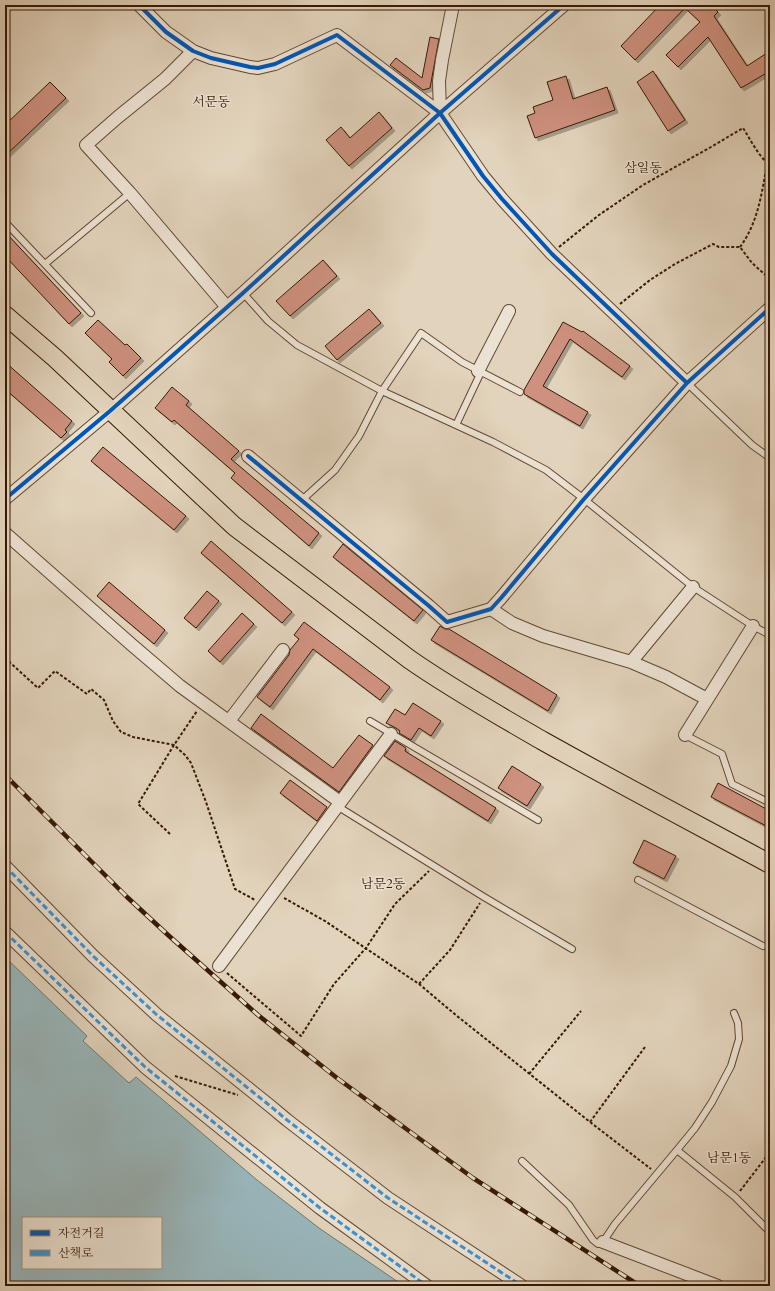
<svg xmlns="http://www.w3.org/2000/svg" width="775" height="1291" font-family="Cardo,'Noto Serif KR',serif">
<defs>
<filter id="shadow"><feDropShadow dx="3" dy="3" stdDeviation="0" flood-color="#0004"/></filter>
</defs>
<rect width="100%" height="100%" fill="#e2d3bc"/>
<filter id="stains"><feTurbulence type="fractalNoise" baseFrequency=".005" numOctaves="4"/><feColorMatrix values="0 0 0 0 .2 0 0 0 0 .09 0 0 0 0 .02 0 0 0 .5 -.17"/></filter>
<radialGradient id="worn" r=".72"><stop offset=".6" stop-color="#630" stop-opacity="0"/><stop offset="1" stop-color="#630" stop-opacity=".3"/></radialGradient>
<!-- water -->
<path fill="#99b6bb" stroke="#727771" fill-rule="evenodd" d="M5 957 87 1036 83 1041 129 1083 136 1077 257 1180 319 1228 404 1286H5ZM23 1218H161V1268H23Z"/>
<!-- building -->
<path fill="#ce917f" stroke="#371902" filter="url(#shadow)" d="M660 5H711L718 12 714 16 747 66 770 51V71L741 88 708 37 678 67 666 55 700 22 685 8 635 60 621 46Z
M430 37 439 39 430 88 423 90 390 65 396 58 422 78Z
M653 71 685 120 668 131 637 82Z
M566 76 573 99 607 87 615 110 535 138 527 116 535 113 533 107 553 100 547 82Z
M50 82 66 98 5 156V125Z
M379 112 392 128 349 166 326 140 341 127 350 138Z
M5 232 81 313 69 324 5 256Z
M323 260 337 276 290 316 276 301Z
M369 309 381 323 337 360 325 346Z
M98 320 125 345 127 344 141 358 123 376 109 362 112 359 85 333Z
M563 322 582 332 583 331 630 366 622 377 570 339 543 386 588 412 580 426 524 394V390Z
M5 362 72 421 65 430 67 432 61 438 5 389Z
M172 387 189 401 186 405 239 451 231 459 319 533 309 546 231 478 235 473 174 420 172 422 155 408Z
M103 447 186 516 174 530 91 461Z
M211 541 292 612 282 623 201 553Z
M343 544 423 610 414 621 333 557Z
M109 582 165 630 154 644 97 596Z
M207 591 219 601 196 628 184 618Z
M242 613 254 624 220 662 208 651Z
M304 622 390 687 380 700 313 649 270 707 257 697 289 655 290 650 299 639 294 635Z
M440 626 445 629H449L557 695 548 711 431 640Z
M413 703 441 721 431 736 419 728 411 740 399 733 400 731 396 728 386 723 395 709 405 715Z
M261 714 333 768 359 735 373 745 339 792 251 728Z
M395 741 406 748 405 751 496 808 488 821 384 756Z
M512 766 541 784 527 806 498 788Z
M290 780 327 807 317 821 280 793Z
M718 783 770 811V828L711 797Z
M644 840 676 856 664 879 633 863Z"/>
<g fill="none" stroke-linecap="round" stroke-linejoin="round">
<!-- lane casing -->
<g stroke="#624830" stroke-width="8">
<path id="lane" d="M5 222 91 313
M45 264 130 193
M243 293 268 321 297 345 382 391 493 442 546 470 584 499 693 587 753 626 770 635
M687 383 752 445 770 458
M456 425 481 372
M302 500 335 470 359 436 382 391 421 333 462 362 520 392
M370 721 538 820
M685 735 722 754 732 784 770 803
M337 806 484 897 572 949
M638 880 763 946
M677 1150 735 1197 770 1232
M522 1161 569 1205 593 1240 598 1244 603 1242 615 1224 677 1150 695 1128 712 1102 731 1066 739 1039 738 1023 734 1013"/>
</g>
<!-- street casing -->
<g stroke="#624830" stroke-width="14">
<path id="street" d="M139 5 166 32 193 51 211 58 250 67 258 68 275 64 337 35 440 113 483 176 502 199 552 254 687 383
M193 51 165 79 118 117 86 145 130 193 226 306
M440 113 439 81 442 60 453 5
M478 371 509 311
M248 456 429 606 447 622 491 609 501 598 584 499 687 383 770 308
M5 499 110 411 243 293 440 113 564 5
M5 533 132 645 180 686 340 802
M491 609 512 623 543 636 631 662 666 677 707 699
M631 662 693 587
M229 721 283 650
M685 735 753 626
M5 866 93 956 157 1015 269 1105 287 1120 388 1198 522 1286
M5 932 145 1067 320 1208 427 1286
M219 966 391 734
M603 1242 718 1286"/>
</g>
<!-- primary casing -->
<g stroke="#371902" stroke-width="20">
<path id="primary" d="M5 315 55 358 234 526 409 659C452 689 498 715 543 741 618 783 694 823 770 864"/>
</g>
<!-- path -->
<path stroke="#371902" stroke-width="2" stroke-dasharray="3 2" stroke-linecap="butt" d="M559 247 599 215 643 185 711 147 743 128C749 137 761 161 770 164
M740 247C758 223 762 192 767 164
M620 304 650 280 675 264 713 244 719 247H740L752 263 770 279
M5 658 38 688 55 671 87 694 91 689 104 700 113 721 121 732 133 737 174 745 185 755 191 763 206 802 235 889 255 900
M170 834 138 804 174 745 197 711
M284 898 325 921 419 984 457 1016 590 1122 651 1169
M227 973 301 1036 334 984 366 948 395 904 429 871
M419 984 450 950 480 903
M529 1074 581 1011
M175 1076 238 1095
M590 1122 645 1047
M740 1191 770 1152"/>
<!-- lane -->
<use href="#lane" stroke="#ece2d3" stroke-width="6"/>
<!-- street -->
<use href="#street" stroke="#ece2d3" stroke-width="12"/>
<!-- primary -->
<use href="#primary" stroke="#e2d3bc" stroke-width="18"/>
<!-- rail casing -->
<g stroke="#371902" stroke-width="4.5">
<path id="rail" d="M5 775 127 897 168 935 258 1015 337 1078 473 1178 640 1286"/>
</g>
<!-- rail -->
<use href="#rail" stroke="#ece2d3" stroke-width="3" stroke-dasharray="9" stroke-linecap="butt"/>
<!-- quiet -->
<path stroke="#3e93d1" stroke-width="3" stroke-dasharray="6 3" stroke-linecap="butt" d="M5 866 93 956 157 1015 269 1105 287 1120 388 1198 522 1286
M5 932 145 1067 320 1208 427 1286"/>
<!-- cycleway casing -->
<g stroke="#ece2d3" stroke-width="6">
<path id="cycleway" d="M139 5 166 32 193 51 211 58 250 67 258 68 275 64 337 35 440 113 483 176 502 199 552 254 687 383
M248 456 429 606 447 622 491 609 501 598 584 499 687 383 770 308
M5 499 110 411 243 293 440 113 564 5"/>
</g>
<!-- cycleway -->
<use href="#cycleway" stroke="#0057b8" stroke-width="4"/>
</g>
<g text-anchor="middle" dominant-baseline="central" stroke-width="3" stroke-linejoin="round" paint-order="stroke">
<!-- neighbourhood labels -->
<g font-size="13" fill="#371902" stroke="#ece2d3">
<text x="211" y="102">서문동</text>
<text x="643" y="168">삼일동</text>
<text x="383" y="884">남문2동</text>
<text x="729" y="1158">남문1동</text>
</g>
</g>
<!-- margin -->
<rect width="775" height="1291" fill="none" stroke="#e2d3bc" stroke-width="20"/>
<rect x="6" y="6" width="763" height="1279" fill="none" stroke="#371902" stroke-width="2"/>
<rect x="10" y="10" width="755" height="1271" fill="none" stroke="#371902"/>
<!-- legend -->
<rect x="22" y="1217" width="140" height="52" fill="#ece2d3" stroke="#a4927f"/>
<rect x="30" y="1230" width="20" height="6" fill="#0057b8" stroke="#a4927f"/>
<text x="58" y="1237" font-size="12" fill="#371902">자전거길</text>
<rect x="30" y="1250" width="20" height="6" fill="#3e93d1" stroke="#a4927f"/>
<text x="58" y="1257" font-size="12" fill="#371902">산책로</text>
<rect width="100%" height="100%" filter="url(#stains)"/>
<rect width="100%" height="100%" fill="url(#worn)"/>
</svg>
